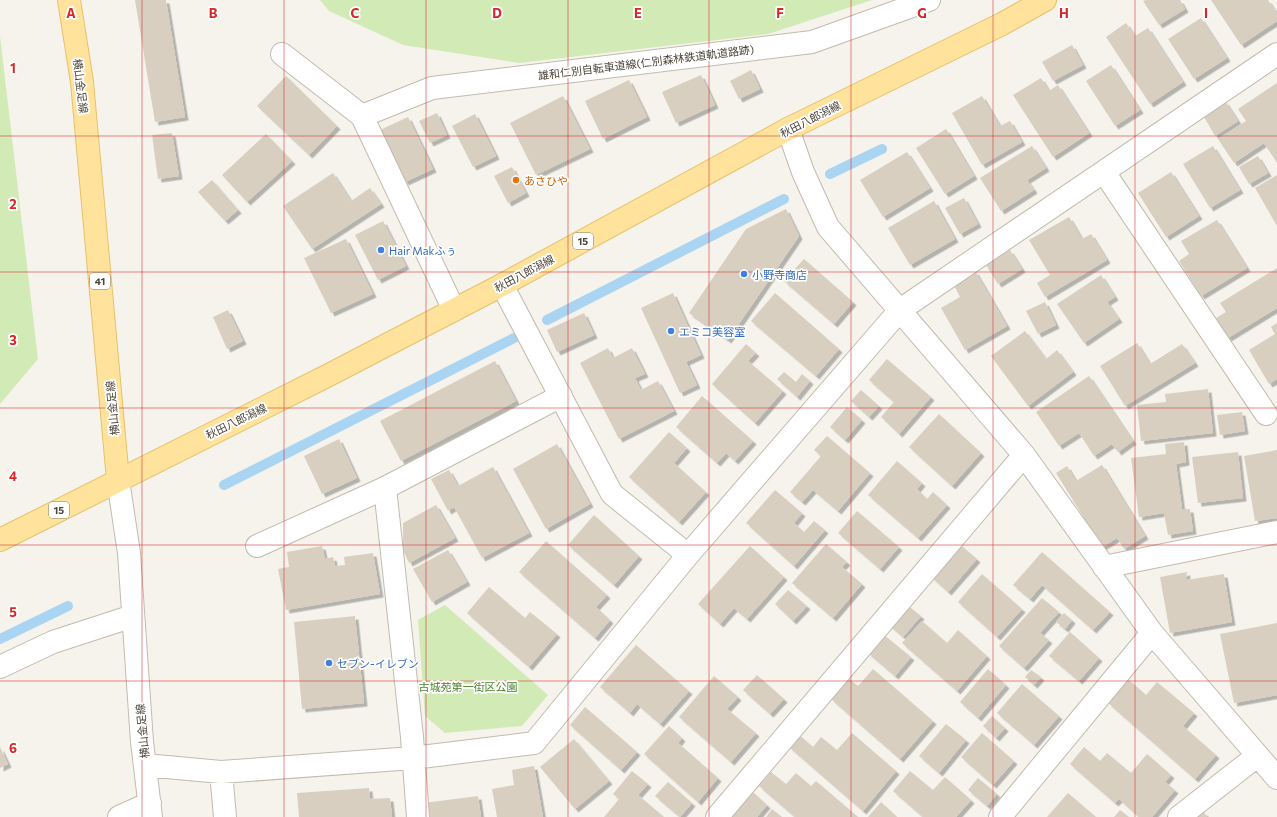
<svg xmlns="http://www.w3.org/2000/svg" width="1277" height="817" font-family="Commissioner,'Noto Sans JP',sans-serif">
<defs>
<filter id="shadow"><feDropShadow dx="3.5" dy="3.5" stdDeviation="0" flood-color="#0004"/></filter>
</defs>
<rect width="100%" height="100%" fill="#f6f3ec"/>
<!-- green -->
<path fill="#d2eab5" d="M320 0H872L768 34 519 63 403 45 329 11Z
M0 36 38 359 0 404Z
M445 605 548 695 522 726 445 733 425 716 418 620Z"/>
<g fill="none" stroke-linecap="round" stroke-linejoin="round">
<!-- stream -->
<path stroke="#a9d4f2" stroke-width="10" d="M830 174 882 149
M547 320 784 199
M224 485 514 338
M0 639 68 606"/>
</g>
<!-- building -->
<path fill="#d8cfc1" filter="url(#shadow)" d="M135 0H166L185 117 155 122Z
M1146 0H1180L1185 9 1159 25 1143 1Z
M1211 0H1268L1277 14V21L1241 45Z
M1201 18 1227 58 1194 79 1168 39Z
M1126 23 1135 36 1148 28 1183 82 1150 104 1106 37Z
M1072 45 1083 65 1053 81 1042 62Z
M1111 65 1140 110 1115 126 1086 81Z
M751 70 760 89 739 99 730 81Z
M701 75 715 105 676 123 662 92Z
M286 76 337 126 309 155 257 106Z
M1041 78 1049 91 1058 85 1089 133 1053 157 1013 95Z
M629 80 647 117 603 139 585 101Z
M1277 83V163L1264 143 1234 163 1218 139 1246 121 1238 109Z
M563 96 590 149 536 175 510 123Z
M982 96 1000 126 1010 121 1022 142 982 165 952 113Z
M1225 101 1238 121 1215 136 1203 115Z
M437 113 447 135 430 143 419 121Z
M475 114 496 156 473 167 452 126Z
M408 117 433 169 405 182 380 130Z
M946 129 974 176 945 194 916 148Z
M172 133 179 176 158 179 152 135Z
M266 134 292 161 247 202 222 175Z
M1032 146 1046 168 1027 180 1034 190 1001 211 980 178Z
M1213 146 1240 190 1210 208 1183 164Z
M907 152 930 188 883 217 860 180Z
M1258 156 1268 173 1249 184 1239 167Z
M512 167 526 193 508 203 494 176Z
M1171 172 1199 216 1166 237 1138 193Z
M333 173 351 201 370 188 381 204 312 249 283 206Z
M1277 175V226L1255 188Z
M212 180 238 210 225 221 198 192Z
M964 198 978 224 960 234 945 208Z
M934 201 955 239 910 265 888 228Z
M786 209 799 236 728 340 689 313 746 229Z
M1069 217 1082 239 1091 234 1107 260 1045 297 1037 283 1050 275 1029 240Z
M1217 220 1247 268 1201 296 1179 261 1189 254 1181 241Z
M383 221 406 266 378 280 355 235Z
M346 239 373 294 331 313 304 258Z
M1010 250 1022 269 998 284 986 265Z
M804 259 853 302 834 324 784 281Z
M1277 268V308L1228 338 1216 318 1226 312 1220 303Z
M975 271 1007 326 965 350 941 308 960 297 953 283Z
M1101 275 1115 297 1107 302 1119 319 1084 343 1057 304Z
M673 293 701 355 686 362 697 385 680 393 641 308Z
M775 293 839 349 816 376 751 321Z
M1045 302 1056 325 1038 334 1026 311Z
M228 310 243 341 227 349 213 317Z
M584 313 594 335 557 352 547 330Z
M1277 323V379L1269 384 1249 350 1275 334 1271 327Z
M1025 331 1046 359 1057 350 1073 372 1028 406 991 356Z
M1137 343 1150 364 1182 344 1195 363 1125 406 1100 366Z
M746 344 756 353 748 361 783 391 755 423 712 384Z
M608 348 613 358 632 348 645 374 635 378 641 390 658 381 674 411 619 439 580 363Z
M887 359 931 397 899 434 881 417 894 402 869 380Z
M495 361 516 401 401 461 380 421Z
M784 372 796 382 802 374 810 381 797 397 777 379Z
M1089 376 1133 441 1118 452 1112 444 1094 456 1079 433 1059 446 1036 412Z
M1208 389 1213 433 1141 441 1137 405 1166 402 1165 394Z
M861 390 879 406 869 417 851 401Z
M702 396 753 441 735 461 726 453 717 463 676 427Z
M847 407 862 420 845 440 830 427Z
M1242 412 1245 431 1220 435 1217 415Z
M939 414 981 453 952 486 909 447Z
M669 432 687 448 674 463 706 492 679 522 629 477Z
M827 436 870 473 838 511 813 490 802 502 790 492 821 456 814 450Z
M339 439 357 478 322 494 304 456Z
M1184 442 1186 462 1176 464 1182 509H1190L1193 531 1168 535 1164 513 1139 517 1131 458 1166 454 1165 444Z
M557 444 590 504 546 529 513 469Z
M1277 450V518L1255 521 1244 456Z
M1238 452 1243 498 1198 503 1192 457Z
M897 461 922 483 917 489 927 499 933 492 947 505 918 538 868 495Z
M1102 465 1145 536 1124 549 1117 538 1102 547 1056 473 1067 466 1076 481Z
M493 467 529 533 482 558 454 507 448 511 431 479 449 470 458 486Z
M775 490 802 513 794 523 804 532 814 521 825 530 794 566 746 523Z
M436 505 455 538 409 563 403 550V523Z
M857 511 899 547 880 569 838 533Z
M594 515 639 556 614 585 568 545Z
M546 541 607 595 596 607 610 620 595 638 519 572Z
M957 542 977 559 948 592 928 574Z
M826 544 847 562 842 567 862 584 833 618 792 583Z
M322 546 325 559 333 557 335 566 345 565 344 557 373 553 380 594 286 610 278 569 289 567 287 552Z
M750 546 784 577 747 619 734 608 720 624 698 604Z
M448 550 467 582 432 602 413 569Z
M1042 552 1110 612 1093 630 1042 585 1030 599 1013 585Z
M1187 572 1186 580 1224 574 1232 622 1170 633 1160 577Z
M982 574 1022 609 997 637 958 602Z
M489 587 525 618 530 612 557 634 529 667 467 613Z
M788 590 807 606 793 621 775 604Z
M1042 598 1059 612 1040 633 1049 640 1024 668 999 646Z
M906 604 921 616 903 637 888 624Z
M1064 613 1072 620 1065 629 1056 622Z
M355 616 364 703 302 709 294 622Z
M922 621 947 643 958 630 987 656 957 691 902 643Z
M1277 623V695L1234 703 1220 634Z
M1070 632 1099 658 1079 681 1049 656Z
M884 635 911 657 895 676 868 653Z
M636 645 689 691 660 724 637 704 630 713 600 687Z
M873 669 933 721 900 759 831 699 848 678 858 686Z
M988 669 1006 685 978 718 960 702Z
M1031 670 1041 677 1034 685 1025 677Z
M757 675 784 699 770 714 743 690Z
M714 676 738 697 727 709 756 733 731 762 679 717Z
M1129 680 1146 695 1157 682 1194 713 1183 726 1216 755 1195 779 1108 703Z
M1022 684 1059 716 1034 745 997 713Z
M585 707 637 752 621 770 570 725Z
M992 716 1005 728 996 738 983 726Z
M946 724 966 740 939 773 919 756Z
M669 726 682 738 678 743 718 778 698 802 644 754Z
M852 733 896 771 863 811 788 746 798 734 813 747 821 737 837 750Z
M982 733 1014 761 993 785 961 757Z
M574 739 609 781 575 809 540 767Z
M0 747 8 764 0 768Z
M1084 747 1100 761 1107 753 1131 773 1147 754 1171 775 1165 782 1175 790 1152 817H1139L1119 799 1115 803 1070 764Z
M534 766 543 817H497L492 789 514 785 512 770Z
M632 771 648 784 638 795 664 817H604L619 799 613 794Z
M910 771 933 790 945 777 971 800 956 817H923L893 791Z
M771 772 786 784 796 773 811 786 816 781 858 817H795L759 786Z
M978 778 997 794 987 806 968 790Z
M668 782 692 803 680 817 655 796Z
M369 788 370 799 390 798 392 817H299L297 793Z
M753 792 767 805 757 817H731Z
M1068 793 1096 817H1047Z
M478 796 481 817H425L424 803Z
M881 802 897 817H868Z
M772 809 782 817H766Z
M1120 810 1129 817H1114Z
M1204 812 1207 817H1197Z"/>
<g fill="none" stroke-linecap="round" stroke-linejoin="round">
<!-- minor casing -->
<g stroke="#c2bbae" stroke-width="24">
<path id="minor" d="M282 54 362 116 454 310
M362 116 432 88 812 42 929 0
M788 129 803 172 828 227 1024 455 1152 633 1277 778
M1104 172 1266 414
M502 285 612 494 688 555
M118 480 129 553 142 742 151 817
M385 488 412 737 418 817
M257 546 385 488 561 396
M1104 567 1277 532
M0 667 53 642 133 616
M145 765 221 772 413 758 534 743 688 555 900 310 1277 54
M221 772 225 817
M119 817 150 803
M717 817 1024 455
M1000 817 1152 633
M1179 817 1257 756"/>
</g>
<!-- major casing -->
<g stroke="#e6c16a" stroke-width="24">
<path id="major" d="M69 0 82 82 118 480
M0 540 325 377 502 285 788 129 1002 24 1045 0"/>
</g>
<!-- minor -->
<use href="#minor" stroke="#fff" stroke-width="22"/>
<!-- major -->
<use href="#major" stroke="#ffe39c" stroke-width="22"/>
</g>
<!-- grid -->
<path fill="none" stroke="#d62828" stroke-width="1" stroke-opacity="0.55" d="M142 0V817M284 0V817M426 0V817M568 0V817M709 0V817M851 0V817M993 0V817M1135 0V817M0 136H1277M0 272H1277M0 408H1277M0 545H1277M0 681H1277"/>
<!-- markers -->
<circle fill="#e8710a" stroke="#fff" stroke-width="1.5" cx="516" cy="180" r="4"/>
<g fill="#3f7fe0" stroke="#fff" stroke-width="1.5">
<circle cx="381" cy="250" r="4"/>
<circle cx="744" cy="274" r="4"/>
<circle cx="671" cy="331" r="4"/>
<circle cx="329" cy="663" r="4"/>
</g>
<g text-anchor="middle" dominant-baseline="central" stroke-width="3.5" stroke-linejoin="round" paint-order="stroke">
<!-- shield labels -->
<g fill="#fff" stroke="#817c74" stroke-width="1">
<rect x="573" y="233" width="20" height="16" rx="3"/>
<rect x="90" y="273" width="20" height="16" rx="3"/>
<rect x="49" y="502" width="20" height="16" rx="3"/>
</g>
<g font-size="10" font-weight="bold" fill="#4b4439">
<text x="583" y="241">15</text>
<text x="100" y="281">41</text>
<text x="59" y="510">15</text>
</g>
<!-- street labels -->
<g font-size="11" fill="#4b4439" stroke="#fff">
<text transform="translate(646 62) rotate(-7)">雄和仁別自転車道線(仁別森林鉄道軌道路跡)</text>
<text transform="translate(81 86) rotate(83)">横山金足線</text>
<text transform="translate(810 119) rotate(-27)">秋田八郎潟線</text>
<text transform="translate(524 273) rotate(-28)">秋田八郎潟線</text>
<text transform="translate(112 408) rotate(-95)">横山金足線</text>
<text transform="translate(236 421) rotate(-26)">秋田八郎潟線</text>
<text transform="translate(142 731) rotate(-95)">横山金足線</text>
</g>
<!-- food labels -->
<g font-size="11" fill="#c56008" stroke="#fff" text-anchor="start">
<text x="524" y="180">あさひや</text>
</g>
<!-- shop labels -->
<g font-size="11" fill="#366cbe" stroke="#fff" text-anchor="start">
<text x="389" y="250">Hair Makふぅ</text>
<text x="752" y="274">小野寺商店</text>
<text x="679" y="331">エミコ美容室</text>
<text x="337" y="663">セブン-イレブン</text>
</g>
<!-- park labels -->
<g font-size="11" fill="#4a7f2a" stroke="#fff">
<text x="468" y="686">古城苑第一街区公園</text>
</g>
</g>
<g font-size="13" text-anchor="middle" font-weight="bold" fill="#d62828" stroke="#fff" stroke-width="3.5" stroke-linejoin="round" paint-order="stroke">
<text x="71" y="18">A</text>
<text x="213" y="18">B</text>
<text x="355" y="18">C</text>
<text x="497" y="18">D</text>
<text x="638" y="18">E</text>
<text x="780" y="18">F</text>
<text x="922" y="18">G</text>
<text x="1064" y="18">H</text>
<text x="1206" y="18">I</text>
<text x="13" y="73">1</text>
<text x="13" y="209">2</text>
<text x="13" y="345">3</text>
<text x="13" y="481">4</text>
<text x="13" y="617">5</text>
<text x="13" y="753">6</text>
</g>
</svg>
